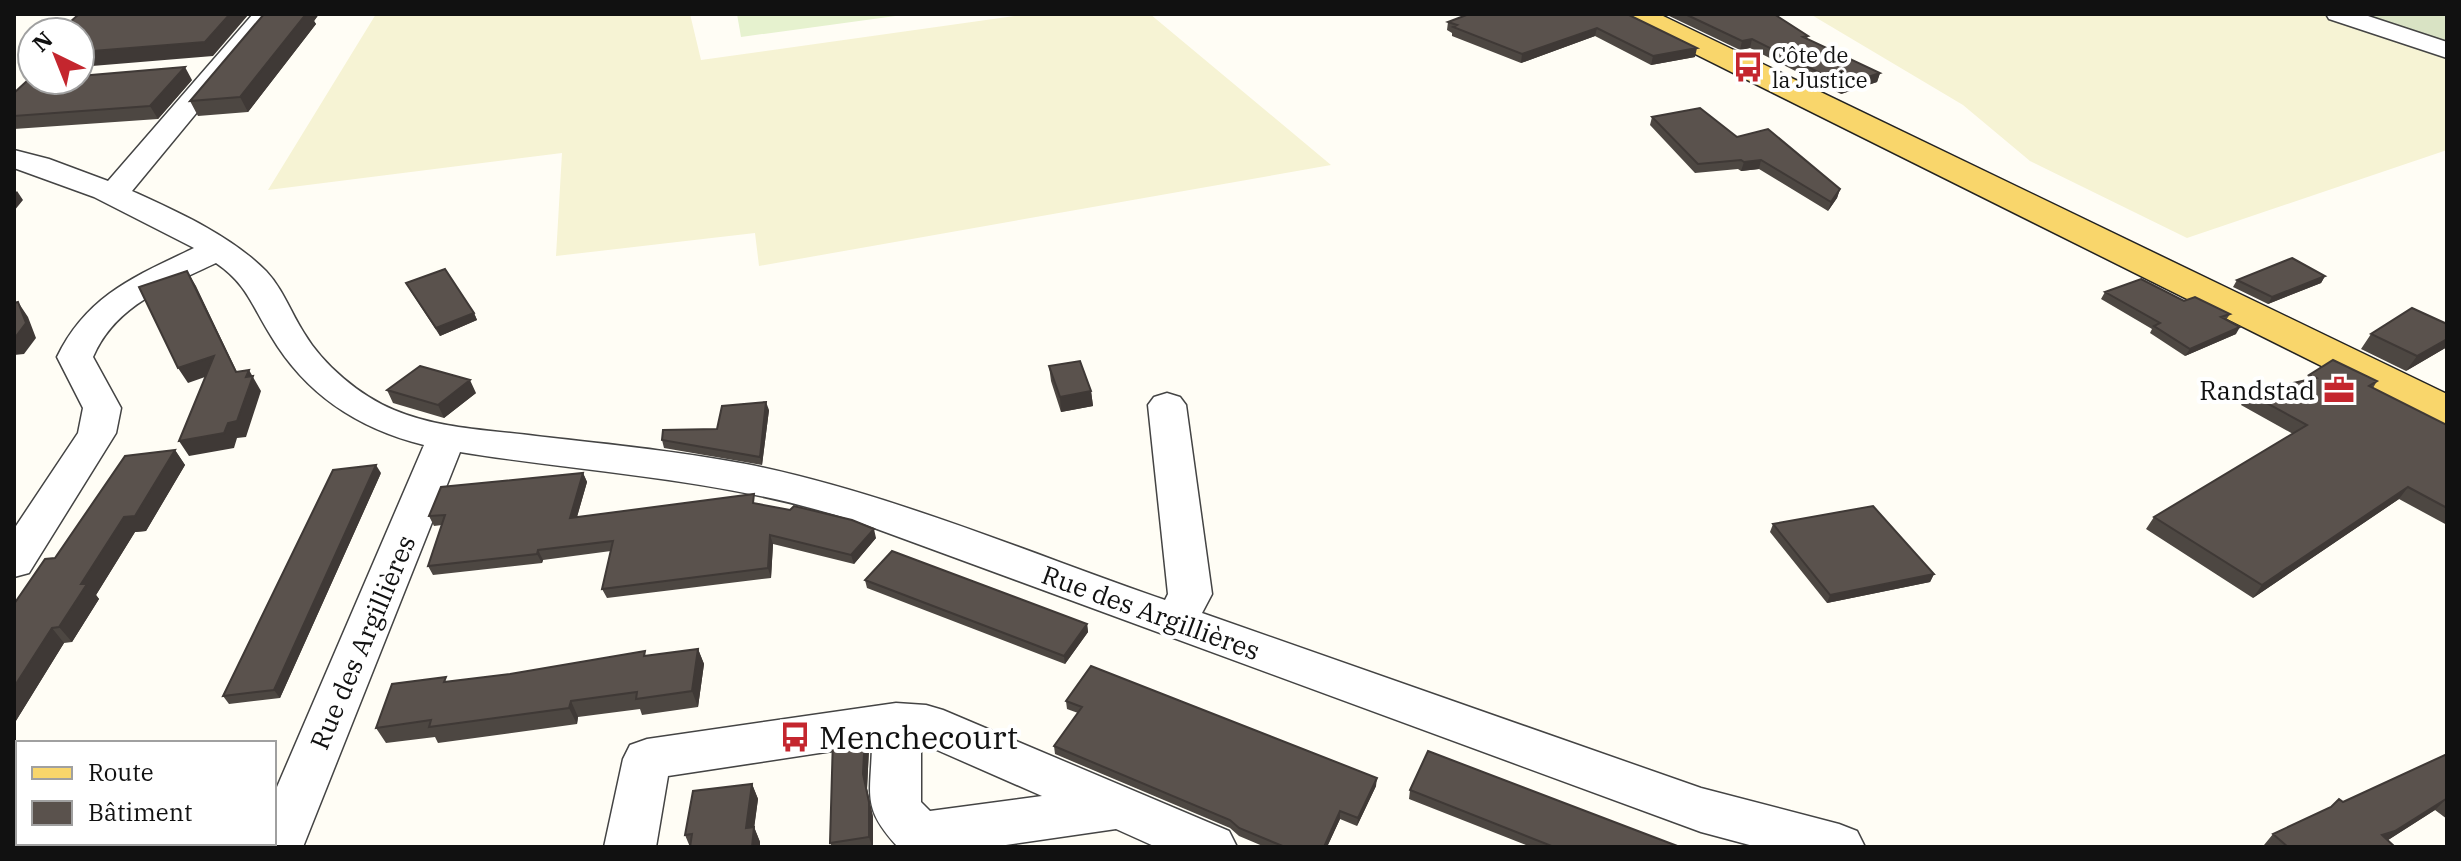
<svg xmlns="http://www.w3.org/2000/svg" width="2461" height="861" font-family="'IBM Plex Serif',serif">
<rect width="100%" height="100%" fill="#fffdf5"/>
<!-- farmland -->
<path fill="#f6f3d4" d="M376 14H690L701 60 1028 14H1150L1331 165 759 266 755 233 556 256 562 153 268 190Z
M1810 14H2332L2447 54V150L2187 238 2030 161 1963 105Z"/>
<!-- cemetery -->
<path fill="#d9e3c4" d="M2354 14H2447V45Z"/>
<!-- pitch -->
<path fill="#e6f2cf" d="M737 14H910L741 37Z"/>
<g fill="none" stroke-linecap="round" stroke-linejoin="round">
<!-- minor casing -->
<g stroke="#444" stroke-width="3">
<path id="minor" d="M253 14H278L132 191C178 212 230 235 266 271 283 289 291 313 304 333 323 365 360 396 394 410 439 429 489 430 536 436 606 444 677 451 746 464 889 493 1027 552 1165 600L1168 594 1148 405 1154 397 1167 393 1180 397 1186 405 1212 594 1202 613 1701 788 1839 824 1857 831 1865 847H1757L1701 832 858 522C724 478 596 474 460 452L303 847H251L253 843H274V794L424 445C359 429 306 395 271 336 252 306 247 284 216 263 168 286 115 305 93 357L121 408 116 433 29 573 14 577V529L78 433 83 408 57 357C87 295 136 276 194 248L94 197 14 168V150L49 159 108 181Z
M2326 14H2362L2447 42V58L2329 19Z
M896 703 926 705 943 710 1229 831 1237 847H1156L1116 829 992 847H898C861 807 871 796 872 745L668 776 656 847H604L623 759 630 745 647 739ZM921 743 1042 796 930 811 921 802Z"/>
</g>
<!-- major casing -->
<g stroke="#222" stroke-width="3">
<path id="major" d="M1623 14H1659L2447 394V425L2432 421 1627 20Z"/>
</g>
<!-- minor -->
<use href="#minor" fill="#fff" fill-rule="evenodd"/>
<!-- major -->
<use href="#major" fill="#f9d66b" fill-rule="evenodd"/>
</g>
<!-- wall -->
<path fill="#4d4742" d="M264 14H319L314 21 316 24 248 112 198 116 190 101Z
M1627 14 1695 57 1651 65 1595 36 1521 63 1452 36V33L1447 30 1448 22Z
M1665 14H1774L1808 36 1807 39 1880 73 1877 82 1841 94 1750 48 1740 50Z
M192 80 158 119 14 129V93Z
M1652 117 1737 137 1840 189 1837 198 1828 211 1759 169 1741 171 1738 169 1695 173 1650 125Z
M2325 276 2321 283 2268 304 2233 287 2237 280Z
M406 283 474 313 477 320 440 336 410 290Z
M2105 292 2184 301 2230 314 2226 320 2236 334 2185 356 2150 333 2152 329 2101 299Z
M2447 324V347L2406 371 2361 349 2371 334Z
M1049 366 1091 391 1093 406 1061 412 1051 381Z
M2309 375 2377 381 2373 388 2447 425V525L2399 499 2253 598 2146 529 2154 517 2293 434 2241 405 2248 393 2305 381Z
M387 390 476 393 444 418 393 403Z
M769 410 762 465 664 448 662 440 717 429Z
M175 450 185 465 146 531 135 532 96 595 99 599 72 642 64 643 14 724 55 558Z
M381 473 280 698 229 704 223 696Z
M583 473 587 482 577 517 757 503 876 538 854 564 773 544 771 578 607 598 602 589 611 551 543 560 542 563 433 575 428 566 442 525 434 526 429 516Z
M1773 524 1934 574 1930 582 1827 603 1770 532Z
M865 580 1087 624 1088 632 1065 664 867 588Z
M698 649 704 664 698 707 642 715 640 709 578 717 577 724 438 743 435 737 386 743 376 728 448 682Z
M1066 701 1376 786 1357 826 1340 819 1327 847H1265L1239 836 1230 828 1055 754 1054 746 1078 713 1067 709Z
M865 733 869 749 867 789 873 817V847H832L830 843Z
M2447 754V819L2435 810 2388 840 2395 847H2266L2264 845 2273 834Z
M752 784 758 799 754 827 760 842V847H690L685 835Z
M1410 790 1680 847H1531L1409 799Z
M18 843H235L206 847H14Z"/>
<!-- shaded-wall -->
<path fill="#3f3936" d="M230 14H249L213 56 80 67V52Z
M306 14H319L314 21 316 24 248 112 240 97Z
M1597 28 1595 36 1521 63 1522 54Z
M1752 39 1750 48 1740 50 1742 41Z
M1697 48 1695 57 1651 65 1653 56Z
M185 67 192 80 158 119 150 106Z
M1880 73 1877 82 1841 94 1844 85Z
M1761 160 1759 169 1741 171 1744 162Z
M1840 189 1837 198 1828 211 1831 202Z
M17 191 23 200 14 211V194Z
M187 271 196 286 244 387 236 372Z
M2325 276 2321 283 2268 304 2272 297Z
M18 302 28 317 36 338 24 354 14 355V339Z
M474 313 477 320 440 336 436 328Z
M2240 327 2236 334 2185 356 2190 349Z
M2447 339V347L2406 371 2417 356Z
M214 356 222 371 188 383 178 368Z
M249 370 261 391 246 437 237 438 234 448 189 456 179 441 246 377Z
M470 380 476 393 444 418 438 405Z
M1091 391 1093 406 1061 412 1060 397Z
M766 402 769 410 762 465 760 457Z
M175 450 185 465 146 531 135 532 96 595 99 599 72 642 59 627 81 584 124 517Z
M376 465 381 473 280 698 274 690Z
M583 473 587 482 574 527 570 518Z
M2408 487 2399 499 2253 598 2262 585Z
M874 529 876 538 854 564 851 555Z
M770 535 773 544 771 578 768 568Z
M538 550 543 560 542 563 537 554Z
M1934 574 1930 582 1827 603 1830 595Z
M1087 624 1088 632 1065 664 1064 656Z
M52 628 64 643 14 724V687Z
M698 649 704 664 698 707 692 691Z
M571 701 578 717 577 724 569 708Z
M865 733 869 749 867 789 873 817V847H872L869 837 863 774Z
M1377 778 1376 786 1357 826 1358 818Z
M752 784 758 799 752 844 746 828Z
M2446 799 2435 810 2385 842 2382 835Z
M1340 811V819L1327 847H1324Z
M754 827 760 842V847H752Z
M152 843H160L164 847H153L151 845Z"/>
<!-- building -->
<path fill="#5a524d" stroke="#3f3936" stroke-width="2" d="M79 14H230L205 42 80 52V32H78L81 30 74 32H59Z
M264 14H306L240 97 190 101Z
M1469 14H1627L1697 48 1653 56 1597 28 1522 54 1453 27 1457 25 1448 22Z
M1685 14H1774L1808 36 1803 37 1880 73 1844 85 1752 39 1742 41Z
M185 67 150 106 14 116V93L29 79 80 80V76Z
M1700 108 1737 137 1768 129 1840 189 1831 202 1761 160 1744 162 1741 160 1698 164 1652 117Z
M2292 258 2325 276 2272 297 2237 280Z
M445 269 474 313 436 328 406 283Z
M187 271 236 372 249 370 246 377 253 376 237 421 228 423 224 433 179 441 214 356 178 368 139 287Z
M2141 279 2184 301 2195 297 2230 314 2221 317 2240 327 2190 349 2154 326 2160 323 2105 292Z
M18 302 26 323 14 339V303Z
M2412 308 2447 324V339L2417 356 2371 334Z
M2333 360 2377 381 2369 386 2447 425V508L2408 487 2262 585 2154 517 2307 425 2248 393 2316 378 2309 375Z
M1080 361 1091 391 1060 397 1049 366Z
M420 366 470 380 438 405 387 390Z
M766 402 760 457 662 440 663 430 717 429 722 406Z
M175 450 135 516 124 517 81 584H87L59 627 52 628 14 687V604L45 559 55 558 125 456Z
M376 465 274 690 223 696 333 470Z
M583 473 570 518 754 494 753 503 790 510 794 506 852 520 874 529 851 555 770 535 768 568 602 589 613 541 538 550 537 554 428 566 445 515 429 516 441 487Z
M1873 506 1934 574 1830 595 1773 524Z
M892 551 1087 624 1064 656 865 580Z
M698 649 692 691 636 699 637 692 571 701 569 708 429 727 431 720 376 728 392 684 446 677 444 682 510 674 645 651 644 656Z
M1091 666 1377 778 1358 818 1340 811 1324 847H1285L1239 828 1230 820 1054 746 1082 707 1066 701Z
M865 733 863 774 869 802V837L830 843 833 738Z
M1428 751 1680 847H1554L1410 790Z
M2447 754V800L2446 799 2395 831 2382 835 2395 847H2288L2273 834 2331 807 2339 799 2343 802Z
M752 784 746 828 754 827 752 847H690L692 834 685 835 693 791Z
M18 825V843H152L151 845 134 847H14V832Z"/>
<!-- icons -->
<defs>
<g id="bus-bare" transform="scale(2.4)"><path d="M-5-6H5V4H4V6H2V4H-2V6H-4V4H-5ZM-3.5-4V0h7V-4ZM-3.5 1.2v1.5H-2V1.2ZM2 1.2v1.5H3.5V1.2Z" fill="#c4262e" stroke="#fff" stroke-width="2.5" paint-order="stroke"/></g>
<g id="office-bare" transform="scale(2.4)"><path d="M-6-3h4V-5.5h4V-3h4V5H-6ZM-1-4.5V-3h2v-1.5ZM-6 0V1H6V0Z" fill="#c4262e" stroke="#fff" stroke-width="2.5" paint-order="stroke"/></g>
</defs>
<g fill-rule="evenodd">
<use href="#bus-bare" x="1748" y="67"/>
<use href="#office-bare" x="2339" y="390"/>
<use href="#bus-bare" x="795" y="737"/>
</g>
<g text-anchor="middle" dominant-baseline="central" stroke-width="8" stroke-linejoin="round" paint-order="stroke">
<!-- far-poi labels -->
<g font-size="22" fill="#111" stroke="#fff" text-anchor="start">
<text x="1772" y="54">Côte de<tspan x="1772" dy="25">la Justice</tspan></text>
</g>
<!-- poi labels -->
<g font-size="26" fill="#111" stroke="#fff" text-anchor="end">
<text x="2315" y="390">Randstad</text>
</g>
<!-- street labels -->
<g font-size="26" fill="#111" stroke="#fff">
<text transform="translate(1151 612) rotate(20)">Rue des Argillières</text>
<text transform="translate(362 642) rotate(-67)">Rue des Argillières</text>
</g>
<!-- near-poi labels -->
<g font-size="32" fill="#111" stroke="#fff" text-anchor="start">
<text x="819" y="737">Menchecourt</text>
</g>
</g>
<!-- border -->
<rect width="2461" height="861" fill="none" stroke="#111111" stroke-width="32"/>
<!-- legend -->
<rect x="16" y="741" width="260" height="104" fill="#ffffff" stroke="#a0a0a0" stroke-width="2"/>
<rect x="32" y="767" width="40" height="12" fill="#f9d66b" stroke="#a0a0a0" stroke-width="2"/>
<text x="88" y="781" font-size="24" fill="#111111">Route</text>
<rect x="32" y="801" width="40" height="24" fill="#5a524d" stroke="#a0a0a0" stroke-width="2"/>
<text x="88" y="821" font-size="24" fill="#111111">Bâtiment</text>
<!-- north arrow -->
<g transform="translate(56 56) rotate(317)"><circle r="38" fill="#ffffff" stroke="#a0a0a0" stroke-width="2"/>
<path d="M0-6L14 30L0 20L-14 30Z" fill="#c4262e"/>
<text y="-12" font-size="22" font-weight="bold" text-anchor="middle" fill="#111111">N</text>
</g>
</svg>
